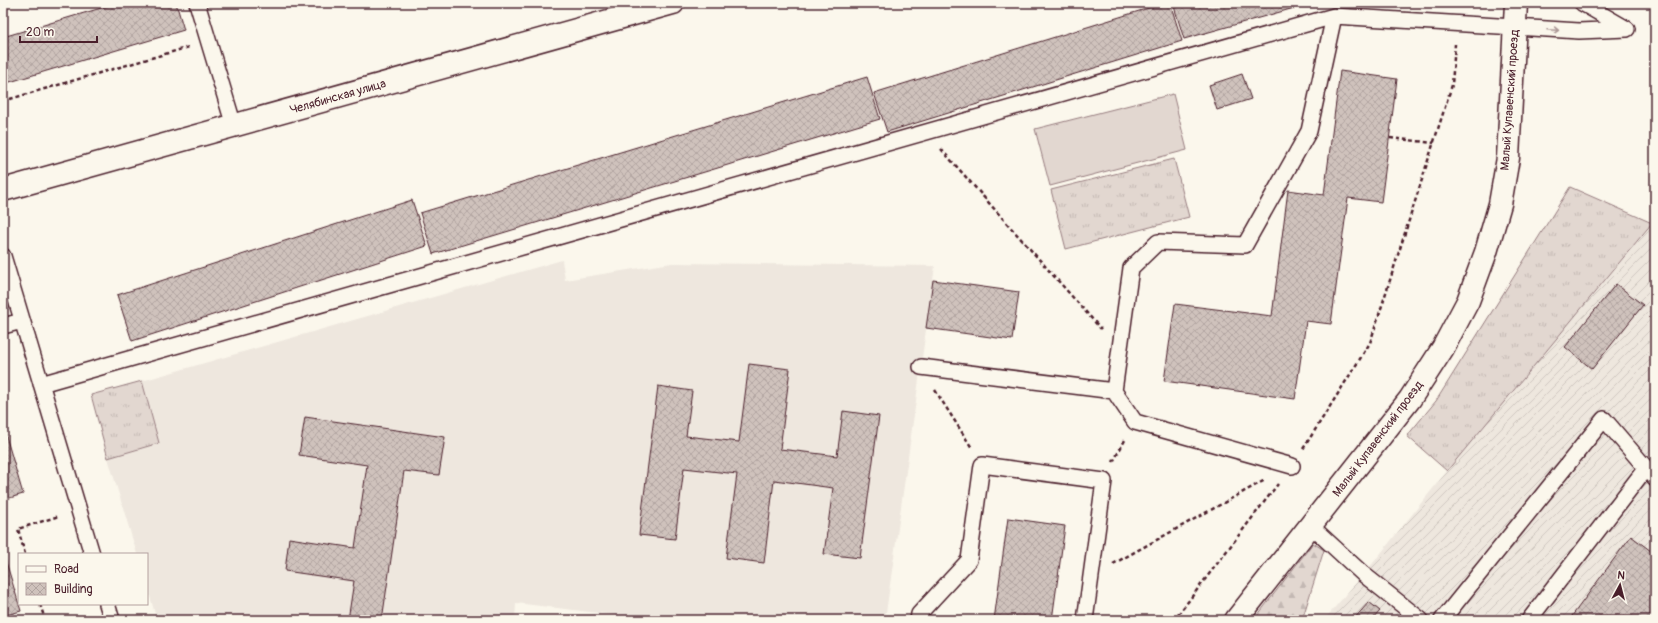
<svg xmlns="http://www.w3.org/2000/svg" width="1658" height="623" font-family="Pangolin,sans-serif">
<defs>
<pattern id="industrial-furrows" width="10" height="10" patternUnits="userSpaceOnUse"><rect width="10" height="10" fill="#eee7de"/><path d="M-1 1l2-2M0 10L10 0M9 11l2-2" fill="none" stroke="#cec6bf"/></pattern>
<pattern id="grass-tufts" width="24" height="20" patternUnits="userSpaceOnUse"><rect width="24" height="20" fill="#e2d7d0"/><path d="M3 7l-1-3M5 7V3M7 7l1-3M15 17l-1-3M17 17v-4M19 17l1-3" fill="none" stroke="#c3b8b3"/></pattern>
<pattern id="forest-firs" width="22" height="20" patternUnits="userSpaceOnUse"><rect width="22" height="20" fill="#e2d7d0"/><path d="M5 1l3.5 6h-7zM16 11l3.5 6h-7z" fill="#c3b8b3"/></pattern>
<pattern id="building-cross-hatch" width="8" height="8" patternUnits="userSpaceOnUse"><rect width="8" height="8" fill="#cfc2bc"/><path d="M0 0l8 8M0 8l8-8" fill="none" stroke="#b3a6a2"/></pattern>
</defs>
<rect width="100%" height="100%" fill="#fbf7ec"/>
<filter id="ink" filterUnits="userSpaceOnUse"><feTurbulence type="fractalNoise" baseFrequency=".025" numOctaves="2"/><feDisplacementMap in="SourceGraphic" scale="8" xChannelSelector="R" yChannelSelector="G"/><feConvolveMatrix kernelMatrix="1 2 1 2 8 2 1 2 1" color-interpolation-filters="sRGB"/></filter>
<g filter="url(#ink)">
<!-- built -->
<path fill="#eee7de" d="M562 260 565 280 672 263 935 266 885 620H656L516 603 515 620H157L147 587V554H137L108 458 159 443 142 381Z"/>
<!-- industrial -->
<path fill="url(#industrial-furrows)" d="M1655 220V620H1324L1373 563 1447 471Z"/>
<!-- grass -->
<path fill="url(#grass-tufts)" stroke="#967b7e" d="M1174 159 1189 217 1066 249 1051 190Z
M1570 187 1652 223 1447 471 1407 436 1436 401Z
M142 381 159 443 108 458 91 395Z"/>
<!-- forest -->
<path fill="url(#forest-firs)" stroke="#967b7e" d="M1313 543 1324 550 1302 620H1254Z"/>
<!-- pitch -->
<path fill="#e2d7d0" stroke="#967b7e" d="M1173 94 1187 150 1050 186 1035 129Z"/>
<!-- building -->
<path fill="url(#building-cross-hatch)" stroke="#4a1f2b" d="M118 3H176L184 30 3 84V37Z
M1165 3H1170L1182 41 887 132 874 93Z
M1173 3H1312L1184 39Z
M1340 71 1397 79 1381 202 1348 198 1331 324 1306 321 1295 399 1164 381 1175 304 1272 316 1288 190 1324 195Z
M1242 74 1251 99 1217 110 1209 85Z
M867 77 880 119 433 254 420 213Z
M412 200 427 246 132 341 117 295Z
M933 280 1019 292 1012 340 926 328Z
M1616 284 1643 305 1592 369 1565 347Z
M749 364 790 369 780 449 837 456 843 411 879 416 860 558 824 554 833 488 774 480 764 563 726 558 737 474 684 468 675 539 639 535 658 386 692 391 686 436 739 442Z
M305 417 445 437 439 475 404 471 382 620H348L354 581 285 571 289 538 355 548 367 465 299 455Z
M3 426 23 494 3 500Z
M1008 518 1065 526 1052 620H994Z
M1631 536 1655 554V620H1569Z
M3 552 21 611 3 616Z
M1369 602 1380 611 1372 620H1353Z"/>
<g fill="none" stroke-linecap="round" stroke-linejoin="round">
<!-- service casing -->
<g stroke="#4a1f2b" stroke-width="18">
<path id="service" d="M197 3 234 126
M1582 3 1627 29
M3 256 92 554
M3 326 22 321
M921 367 1114 391
M41 384 1334 16 1579 31 1627 29
M1292 466 1135 422 1114 391 1131 268 1158 242 1245 245 1309 131 1334 16
M1311 526 1363 574 1421 620
M107 604 112 620
M918 620 919 614 969 560 982 465 1104 481 1085 620
M1442 620 1604 419 1646 468
M1529 620 1646 468 1655 479"/>
</g>
<!-- minor casing -->
<g stroke="#4a1f2b" stroke-width="25">
<path id="minor" d="M3 190 673 3
M1236 620 1410 399 1443 348 1468 301 1486 252 1500 204 1508 158 1516 3"/>
</g>
<!-- path -->
<path stroke="#4a1f2b" stroke-width="2.5" stroke-dasharray="4 3" stroke-linecap="butt" d="M3 101 189 47
M1390 138 1434 143
M941 149 1101 329
M935 390 972 448
M1303 449 1370 343 1452 85 1455 44
M1113 462 1125 440
M25 554 18 529 59 516
M1113 564 1265 480
M40 604 45 620
M1174 620 1278 484"/>
<!-- service -->
<use href="#service" stroke="#fbf7ec" stroke-width="15"/>
<!-- minor -->
<use href="#minor" stroke="#fbf7ec" stroke-width="22"/>
</g>
<!-- one-way arrows -->
<defs><path id="oneway-shaft" d="M-6 0H5M1.5-3L5.5 0L1.5 3" fill="none" stroke-width="1.6" stroke-linecap="round" stroke-linejoin="round"/></defs>
<use stroke="#ab9695" href="#oneway-shaft" transform="translate(1553 30) rotate(3)"/>
</g>
<g text-anchor="middle" dominant-baseline="central" stroke-width="4" stroke-linejoin="round" paint-order="stroke">
<!-- street labels -->
<g font-size="12" fill="#4a1f2b" stroke="#fbf7ec">
<text transform="translate(338 97) rotate(-16)">Челябинская улица</text>
<text transform="translate(1510 100) rotate(-86)">Малый Купавенский проезд</text>
<text transform="translate(1378 439) rotate(-53)">Малый Купавенский проезд</text>
</g>
</g>
<!-- margin -->
<rect width="1658" height="623" fill="none" stroke="#fbf7ec" stroke-width="16"/>
<rect x="8" y="8" width="1642" height="607" fill="none" stroke="#4a1f2b" stroke-width="1.5" filter="url(#ink)"/>
<!-- legend -->
<rect x="18" y="553" width="130" height="52" fill="#fbf7ec" stroke="#b4a19f"/>
<rect x="26" y="566" width="20" height="6" fill="#fbf7ec" stroke="#b4a19f"/>
<text x="54" y="573" font-size="12" fill="#4a1f2b">Road</text>
<rect x="26" y="583" width="20" height="12" fill="url(#building-cross-hatch)" stroke="#b4a19f"/>
<text x="54" y="593" font-size="12" fill="#4a1f2b">Building</text>
<!-- north arrow -->
<g transform="translate(1620 585) rotate(7)" stroke="#fbf7ec" stroke-width="3" paint-order="stroke">
<path d="M0-3L7 15L0 10L-7 15Z" fill="#4a1f2b"/>
<text y="-6" font-size="11" font-weight="bold" text-anchor="middle" fill="#4a1f2b">N</text>
</g>
<!-- scale -->
<path d="M20 36v6h77v-6" fill="none" stroke="#4a1f2b" stroke-width="2"/>
<text x="26" y="36" font-size="12" fill="#4a1f2b" stroke="#fbf7ec" stroke-width="3" paint-order="stroke">20 m</text>
</svg>
